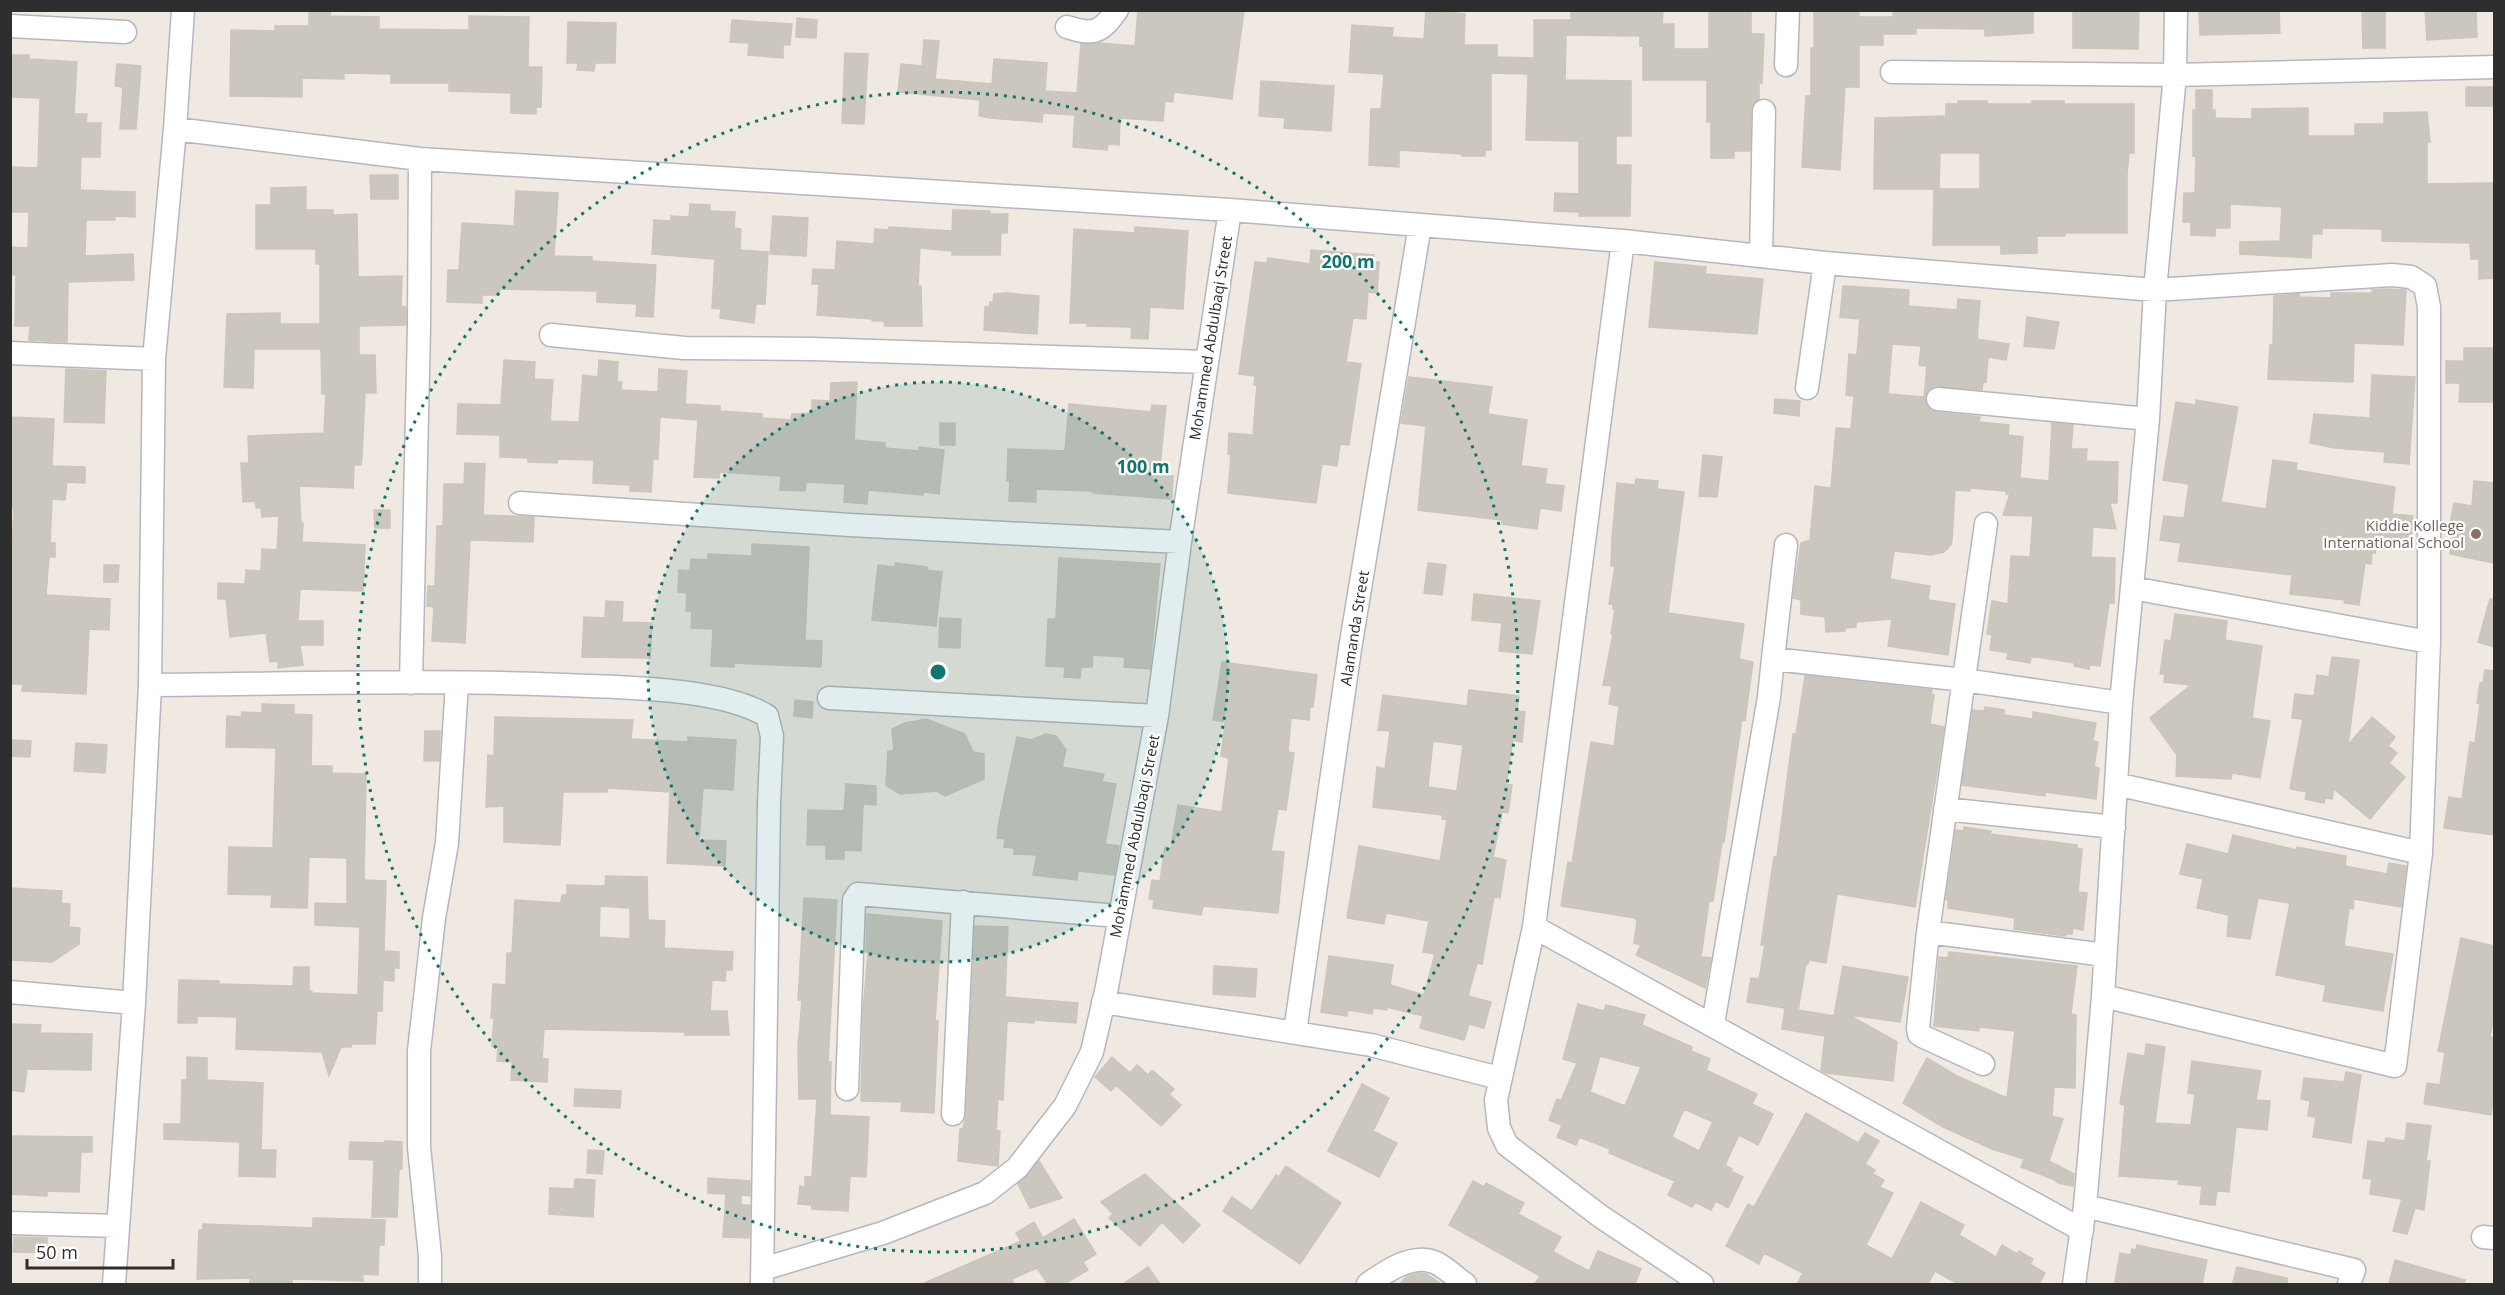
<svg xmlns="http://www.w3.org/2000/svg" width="2505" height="1295" font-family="'Open Sans',sans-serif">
<rect width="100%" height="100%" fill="#efe9e1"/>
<!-- building -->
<path fill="#cbc7bf" stroke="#cbc5ba" stroke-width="1.5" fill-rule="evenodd" d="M309 10H331L330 16 379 17V29L469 30V16L529 17 528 67H542L541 107H536V114L511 113V93L449 91V83H391V74L344 73V79L302 78V97L230 96 231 30 275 31V26H309Z
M1138 10H1244L1232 99 1174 92 1173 102 1165 101 1163 121 1120 118 1119 145 1108 144 1107 150 1073 147 1075 115 1043 113 1042 122 990 118 979 116 980 100 898 92 901 64 922 66 924 40 939 41 935 79 992 84 994 59 1047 63 1045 91 1077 93 1081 44 1100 43 1135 46Z
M1426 10 1465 14 1464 45H1497V57L1534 58V20H1571V10H1663L1662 24H1674V49H1709V10H1751V34H1764L1762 83H1759V99L1753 104 1751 110 1750 151H1734V158H1711V122H1707V80H1643V46H1640V36L1566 35 1565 80 1631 81V136H1616V165H1631L1630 216H1579V212L1554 211 1555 193 1579 194V141L1526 140 1528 74 1491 73V150H1485V156H1462V154L1399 150V167L1369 165 1371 109H1381L1384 74 1349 72 1352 25 1393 28 1392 37 1424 39Z
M1814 10H1859V17H1893V10H2033V33L1985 36V29L1916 28V34H1883V45H1859V87H1845L1840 170 1802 167 1806 96H1811V48H1814Z
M2073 10H2139L2138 49 2073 48Z
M2199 10H2279L2280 33 2200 35Z
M2362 10H2385V48H2363Z
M2425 10H2476L2477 37 2427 40Z
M797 18 817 20 816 38 796 37Z
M732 20 792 24 790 45H783V58L748 55 749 43 730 42Z
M568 22 616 23 615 63H595L594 71 577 70 578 63H567Z
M845 53 868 54 864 124 842 123Z
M10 55H29V59L77 62 74 114H87L86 123H101L100 157H81L80 190 135 192V217L115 216V220H86L85 256 133 254 134 280 68 282 67 342 29 340 30 326H15L16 275 10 274V247L28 248 29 212H10V167L38 168 40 98 10 97Z
M117 64 141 66 136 129H120L123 87 115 86Z
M1261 81 1334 86 1331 131 1284 128 1285 118 1259 116Z
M2466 87H2494V106H2466Z
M2196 90H2212V110H2215V118L2252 119V109L2308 108V136H2355V124H2384V113L2427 112 2430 142H2427V184L2494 183V278L2479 279V259H2471L2470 243 2382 241V229L2322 228V234H2312L2311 258 2240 254V242L2280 241 2282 207 2230 204V228H2215V236L2191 235V222H2183L2184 193H2195L2196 156H2193V110H2196Z
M1958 101H1987V104H2031L2032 101H2064V104H2134V153H2129L2127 173V233H2065V236H2037V253L2001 254V245H1933L1934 189H1874L1875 118 1946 116V104H1958ZM1940 153H1980V189H1939Z
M370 175H398V199H371Z
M306 187V210H333V215L357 214 358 277 402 276 401 306 406 307V325L359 326V355H375L376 393H365L362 456 361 465H354L353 488 299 486 301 523H303L302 542 365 545 363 591 300 589 298 621H323V645H300L303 665 278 668V661L270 662 266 633 230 637 226 599H218V583L245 584 246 570 261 571 262 549 277 550 279 516 262 517 261 507 256 508 255 501 243 502 241 463H249L248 436 324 433 326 394H322L321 349H254L253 388 224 387 227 314 280 313V324H320V264H316V249H256V205H271V188Z
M516 191 558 193 554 256 592 257V261L656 265 653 317 636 316 637 304 597 302V291L500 289 499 295H482V303L447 302 448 270H459L462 223 514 226Z
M690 204 710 205V211L735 212 734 228 741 229 740 250 768 252 765 304H756L754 323 720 318 721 309 712 308 715 259 652 254 654 220 671 221V216L689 217Z
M953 210 990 211V214H1008L1007 233H1001L1000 255H952V251L920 248 918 286H921L922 326H885L884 321H872V319L817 315 819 284H812L813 269 835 270 837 241 874 244 875 229 889 230V227L952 231Z
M773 216 808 218 806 256 770 254Z
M1135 227 1188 231 1183 309 1150 307 1148 339 1131 338 1132 327 1087 326V323H1070L1074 229 1135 233Z
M1311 250 1374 255 1373 262H1379L1377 293 1368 292 1366 319 1353 318 1346 362 1361 364 1349 445 1340 444 1337 466 1322 464 1316 503 1228 493 1231 454H1228L1229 433 1253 435 1257 385H1254L1255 376 1239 374 1255 262 1267 263 1268 258 1310 264Z
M1655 262 1706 267 1705 274 1763 279 1757 334 1649 327Z
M1843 286 1909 290 1908 306 1957 310 1958 299 1980 301 1977 339 2009 344 2006 360 1988 357 1986 382 1983 381 1982 390 1933 387 1927 392 1926 404 1930 410 1936 412 1980 417 1979 422 2009 425 2008 435 2023 437 2020 478 2049 481 2052 423 2073 425 2071 449H2087L2086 461 2118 462 2117 503H2110L2116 529 2093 527 2091 557 2115 558 2114 603H2109L2100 666 2090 665 2089 669 2074 666 2075 663 2037 657H2031L2030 663 2007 659 2008 653 1990 650 1992 635 1987 634 1992 601 2008 604 2011 556 2030 557 2033 516 2003 515 2010 494H2006V491L1970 488V491L1955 490 1952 540 1951 545 1944 552 1931 555 1894 551 1890 579 1930 586 1928 600 1955 604 1948 655 1888 646 1892 619 1856 622V627L1845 628V631L1826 632 1825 617 1801 614V600L1793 598 1801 543 1810 540 1815 486 1831 488 1836 428 1851 429 1854 396 1846 395 1849 354 1857 355 1860 319 1840 317ZM1892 344 1921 346 1919 365 1927 366 1924 397 1888 394Z
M2385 289 2406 290 2403 345 2354 343 2353 382 2268 379 2270 345H2273L2274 296 2299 294 2300 297 2331 298V293H2372V290Z
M1006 293 1039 296 1037 334 984 330 985 307H989L990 302H993L994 294Z
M2027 317 2059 322 2054 349 2024 346Z
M2464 348H2494V402H2459L2460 383H2446V361H2464Z
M504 360 535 362 534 379 553 380 550 421 579 422 583 375 598 377 599 360 618 362 617 382H622L621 390 658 392 659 369 687 371 685 404 720 406V411L762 414V418L791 420 792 414 812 413V400L830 401 831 383 857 382 854 440 885 443V448L919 451V447L944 450 939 494 923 492V495L868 490 867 504 844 502 845 484 806 482 805 491 780 490 781 476 720 472 719 478 694 477 698 420 660 417 658 459H653L651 492 630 491V485L593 483 594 460 557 459V463L528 462V458L500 457V435L457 434 458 404 501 405Z
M66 369 106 371 104 423 64 422Z
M2372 375 2415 377 2409 464 2384 462 2385 452 2335 448 2310 443 2314 414 2370 418Z
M1409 377 1492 387 1488 414 1527 420 1521 466 1547 469 1545 484 1564 486 1561 511 1540 508 1537 529 1502 524V520L1418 510 1426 426 1401 423Z
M1775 399 1800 401 1799 416 1774 413Z
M2196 400 2238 407 2221 502 2266 509 2273 460 2297 463 2296 470 2395 487 2392 514 2413 516 2411 549H2376L2375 553 2372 552 2371 564 2365 563 2359 605 2344 603 2345 600 2290 594 2292 575 2178 561 2181 543 2160 540 2164 516 2184 518 2189 484 2163 480 2176 402 2196 405Z
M1069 404 1151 412 1152 405 1166 406 1159 476H1173L1172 499 1093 493V491L1036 489V502L1009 501 1010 481H1007L1008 449 1065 451Z
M10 417 54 419 52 466 85 467V483L67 482 65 500 52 499 50 543H55V557H49L46 595 110 599 109 630 89 629 86 694 22 691 23 684H10V592L14 508H10Z
M940 423H955V445H940Z
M1703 455 1722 457 1717 497 1699 496Z
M465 463 485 464 483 515 534 517 533 542 470 540 465 643 432 641 434 607 427 606 428 586H435L437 526H443L444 484H464Z
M1636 479 1658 481 1657 489 1684 492 1668 613 1744 624 1739 659 1753 662 1745 720 1742 719 1724 842H1722L1713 901H1709L1701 957 1711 958 1705 988 1636 955 1641 945 1634 943 1637 921 1635 918 1561 906 1568 862 1572 863 1591 742 1614 746 1619 706 1609 704 1612 686 1603 685 1613 634H1611L1615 609H1613V604H1609L1615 566H1611L1612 538 1617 483 1635 485Z
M2474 481 2494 483V563L2450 554 2454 530 2449 529 2454 503 2472 506Z
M374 510H390V528H375Z
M752 544 809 547 805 640 822 641 821 667 734 663V667L711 666 713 629 691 628 692 611H686L687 593 678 592 679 570 690 571 691 559 708 560V554L752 556Z
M1059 558 1160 564 1150 669 1124 667 1125 657 1093 655 1092 667H1081L1080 678 1064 677 1065 667 1046 666 1048 619H1056Z
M895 563 927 567V570L942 572 936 626 872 620 878 565 895 567Z
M1428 563 1446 565 1442 595 1424 593Z
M104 565H119L118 582H104Z
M1474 594 1540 601 1532 654 1499 651 1502 623 1472 620Z
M2490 599H2494V647L2478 642Z
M606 601 623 602 622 622 652 623 650 658 582 657 584 617 605 618Z
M2175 614 2227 621 2225 640 2262 646 2252 718 2270 721 2260 778 2232 773 2231 779 2176 776 2177 755 2150 718 2191 685 2164 682 2165 674H2160L2165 640 2171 641Z
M940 618 961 619 960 648 939 647Z
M2332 657 2359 660 2348 745 2372 717 2395 737 2388 746 2397 753 2389 763 2405 777 2370 819 2334 789 2332 799 2325 798 2324 803 2305 799 2307 792 2290 789 2303 719 2292 718 2295 694 2314 696 2317 675 2329 677Z
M1222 662 1317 675 1313 707H1310L1309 720 1291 718 1288 752 1294 753 1286 810 1278 809 1271 851 1284 852 1278 913 1203 906 1201 915 1153 908 1154 899H1149L1152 880 1160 881 1165 847 1171 848 1178 805 1222 812 1229 758 1221 756 1225 722 1213 720Z
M2485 670 2494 671V835L2444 828 2449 797 2462 799 2470 742 2475 743 2480 704 2477 703 2480 683H2483Z
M1805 676 1932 690 1931 694 1934 695 1930 724 1944 727 1915 907 1837 894 1826 963 1809 960 1808 964H1806L1798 1010 1834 1016 1843 966 1908 977 1900 1022 1849 1015 1897 1042 1893 1081 1826 1073 1821 1070 1825 1036 1782 1029 1785 1008 1747 1002 1751 978 1759 979 1765 945H1761L1774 857H1777L1793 734H1796Z
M1469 690 1519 696 1517 711 1525 712 1522 742 1513 740 1506 784 1512 785 1508 813 1502 812 1493 857 1506 860 1500 898 1494 897 1482 964 1477 963 1468 996 1491 1002 1484 1028 1469 1024 1464 1040 1420 1028 1423 1016 1387 1007V1010L1373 1008 1372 1014 1348 1010 1347 1016 1321 1012 1329 956 1393 965 1390 985 1424 995 1435 954 1423 952 1429 921 1386 913 1384 924 1347 918 1359 846 1440 861 1447 820 1442 819 1443 815 1373 807 1377 767 1385 769 1390 731 1378 730 1383 695 1467 706ZM1433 741 1463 745 1457 791 1428 787Z
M795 700 813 702 812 718 794 716Z
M262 704 294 705V714L312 715 311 766H332V773L366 774 364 880 386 881 384 951 399 952V968H394V981L383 980 382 1011H377L375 1044H351V1047H341L329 1076 322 1052 236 1049 237 1017 197 1016V1023H178L179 980 219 981V984L293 986 294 967H309V991H312V993L358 995 360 927 315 925V903L347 904V858L309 857 307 908 271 907 272 895 228 894 229 847 273 848 276 748 226 747 227 716 241 717 242 712 262 713Z
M1985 707 2004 710V715L2033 719V712L2096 723 2093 741 2098 742 2094 767 2099 768 2096 799 2045 792V796L1962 785 1973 710 1984 711Z
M495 717 633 720 631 739 688 742V737L736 740 733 790 703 788 699 840 726 841 725 866 667 863 670 792 607 788V792H563L560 845 504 842V806L486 807 488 755 494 756Z
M926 719 965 734 973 752 984 754V779L945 796 937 791 900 794 886 785 888 751H894L892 729 905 723Z
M425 731H440L439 761H424Z
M1046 734 1056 736 1066 750 1062 767 1104 774 1102 782 1116 784 1105 844 1119 846 1114 875 1078 871 1077 880 1033 875 1037 855 1014 854V848L1004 847 1005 839 997 838 999 821 1017 737 1031 740Z
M10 740 31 741 30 757 10 756Z
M76 743 107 745 105 773 74 771Z
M846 784 876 786V805L863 804 861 851 844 850V859H826V845H807L808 810 844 811Z
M1964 827 1991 831 1990 834 2077 845V849H2082L2078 892 2087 893 2083 930 2073 928 2072 934H2066L2065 936 2014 929 2015 918 1948 908V900L1946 899 1956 830 1964 831Z
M2233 835 2296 850 2297 847 2346 856 2345 866 2387 874 2389 863 2406 866 2401 907 2354 899 2353 909 2349 908 2344 946 2393 954 2383 1011 2323 1001 2326 985 2276 975 2290 903 2258 898 2250 939 2227 936 2229 915 2197 908 2203 879 2180 874 2187 844 2228 854Z
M606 876 647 877 648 920 665 921 664 948 733 952 732 970H726L725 981 712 980 710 1011H727L729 1035H685V1032L544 1029 542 1059H548L547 1082 511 1080 512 1062 497 1061 498 1047 492 1046 494 1018H491L493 984 506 985 507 953H512L515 900 561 903 562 895H567V885L605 886ZM600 906 630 908V939L599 937Z
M10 888 62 891 61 903 70 904 69 927 80 928 79 944 52 962 10 960Z
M804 898 837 900 828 1062H831L830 1115 869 1117 866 1177 850 1176 848 1211 812 1209V1205L798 1204 800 1186 805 1187V1177H812L817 1099H799L798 1048 802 1000H798Z
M867 914 942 921 935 1021H938L934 1113 901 1111 902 1102 861 1101 863 1012 868 952H866Z
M975 926 1008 927 1005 997 1078 1003 1076 1023 1034 1020V1023L1007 1021 1003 1100 998 1099 996 1131H1000L998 1166 958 1161 960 1129H963L966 1115Z
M2461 938 2494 946V1016L2490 1037 2494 1038V1092L2491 1115 2424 1104 2427 1083 2440 1085 2445 1052 2438 1051Z
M1949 952 2077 966 2071 1014 2076 1015 2075 1088 2054 1087 2052 1116 2063 1119 2049 1161 2074 1174 2073 1186 2058 1183 2053 1179 2021 1167 2024 1159 1992 1149 1943 1127 1903 1103 1927 1058 1957 1076 2007 1098 2015 1031 1979 1027V1031L1934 1026 1939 957 1948 958Z
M1214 966 1257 969 1255 997 1213 994Z
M1578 1004 1604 1011 1606 1005 1645 1015 1642 1025 1692 1047 1691 1051 1710 1059 1706 1070 1757 1094 1752 1104 1773 1114 1758 1145 1739 1135 1725 1165 1732 1169 1731 1171 1743 1177 1728 1208 1716 1201 1711 1210 1695 1202 1692 1207 1668 1195 1675 1181 1609 1153 1610 1149 1579 1137 1576 1145 1557 1137 1562 1125 1549 1120 1557 1099 1561 1101 1577 1063 1563 1059ZM1600 1056 1641 1067 1625 1106 1590 1092ZM1684 1109 1713 1122 1699 1151 1672 1137Z
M10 1024 41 1025 40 1033 92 1034 91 1070 27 1069 24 1092 10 1090Z
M2146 1044 2165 1047 2155 1123 2191 1125 2195 1094 2188 1093 2192 1061 2261 1071 2256 1100 2270 1101 2267 1130 2236 1127 2229 1192 2217 1191 2215 1205 2200 1204 2202 1186 2178 1184 2179 1180 2119 1176 2125 1105 2120 1104 2128 1053 2145 1056Z
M187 1057 207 1058V1080L263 1083 261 1150H276L275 1177 239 1176 240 1142 164 1139V1124H181L182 1080H187Z
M1112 1057 1130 1073 1137 1065 1148 1075 1152 1070 1174 1089 1169 1094 1181 1105 1161 1126 1116 1085 1111 1091 1095 1077Z
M2346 1072 2361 1075 2351 1143 2313 1137 2316 1117 2308 1116 2310 1101 2301 1099 2304 1078 2344 1082Z
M1362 1084 1389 1098 1373 1131 1397 1143 1379 1177 1328 1151Z
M575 1089 621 1091 620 1108 574 1106Z
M1806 1113 1858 1143 1865 1133 1879 1141 1865 1164 1875 1170 1873 1174 1884 1180 1880 1187 1893 1193 1866 1245 1892 1259 1921 1202 1964 1225 1959 1235 1996 1257 2002 1245 2017 1254 2019 1251 2033 1259 2030 1264 2045 1273 2039 1284H1958L1935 1271 1928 1284H1797L1803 1273 1764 1253 1759 1264 1726 1246 1748 1204 1754 1207Z
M2407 1123 2431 1126 2426 1161H2430L2424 1210 2415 1208 2407 1234 2393 1231 2402 1199 2370 1194 2372 1179 2363 1178 2368 1141 2385 1143 2386 1138 2405 1141Z
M10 1136 92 1137V1152H81L79 1192 47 1191V1196L10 1194Z
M385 1141 402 1142V1169H399L397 1217H372L374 1160 349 1159 350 1142 385 1143Z
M588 1150 604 1151 602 1174 587 1173Z
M1039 1161 1062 1198 1030 1208 1018 1184Z
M1286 1166 1341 1203 1300 1264 1223 1211 1232 1197 1252 1211 1276 1175 1279 1177Z
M1145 1174 1200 1225 1183 1243 1162 1222 1140 1246 1109 1218 1113 1214 1101 1202Z
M708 1178 750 1181V1196L741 1195V1205H750L749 1238 723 1237 726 1194 708 1193Z
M575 1179 595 1180 593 1217 549 1214 550 1188 574 1189Z
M1473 1181 1484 1187 1486 1183 1524 1203 1518 1214 1561 1237 1553 1252 1589 1271 1598 1251 1641 1269 1635 1284H1535L1540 1276 1449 1225Z
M313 1218 385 1220 384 1245H379L378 1275 363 1274V1281L292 1279V1283L250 1282V1278L197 1279 199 1230H203V1224L313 1228Z
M1074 1219 1096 1254 1083 1262 1088 1270 1064 1284H1048L1037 1268 1012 1279 1014 1284H922L1021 1241 1016 1233 1034 1222 1043 1238Z
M14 1237 47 1238V1253L13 1252Z
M2137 1245 2207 1260 2202 1284H2127L2115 1282 2120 1253 2131 1255 2132 1249 2136 1250Z
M2395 1260 2465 1280 2464 1284H2389Z
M1148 1267 1160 1284H1123Z
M2237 1267 2287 1278V1284H2243L2233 1282Z
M1418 1273 1427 1274 1441 1284H1400L1406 1277Z"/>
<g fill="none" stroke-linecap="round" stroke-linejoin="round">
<!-- minor casing -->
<g stroke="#b4b7c1" stroke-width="25">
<path id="minor" d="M10 26 125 32
M1067 27C1093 35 1100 34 1117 10
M1786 65 1788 10
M1892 72 2175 75 2494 67
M175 129 420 159 1230 210 1623 241 1825 263 2155 290 2392 275 2411 277 2425 286 2429 307V642L2421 853 2395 1066 2103 996
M1623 241 1534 927 1496 1100 1499 1128 1507 1145 1600 1216 1702 1284
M1761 256 1764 111
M551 335 684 348 813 349 1206 362
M10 353 154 359
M1807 388 1825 263
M1938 399 2148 419
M520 503 850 525 1180 542
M2132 588 2429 642
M1773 659 1786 545
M411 683 419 326 420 159
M150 685C297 684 444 679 590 686 640 688 725 690 767 716L772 736 769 803 762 1283
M829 698 1157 716
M2116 784 2421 853
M1945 809 2114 827
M1534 927 2082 1230
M1928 932 2105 955
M10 992 134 1003
M1103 1002 1371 1045 1499 1078
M1713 1024 1769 697 1773 659 1964 680 2121 703
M1295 1032 1350 649 1420 225
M1983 1064 1924 1037 1919 1034 1918 1028 1928 932 1986 524
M847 1089 854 900 858 894 1118 916
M953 1114 963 902
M2085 1206 2354 1270 2349 1284
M10 1223 118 1226
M2483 1237 2494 1238
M763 1269 883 1233 985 1193 1017 1168 1065 1106 1092 1052 1107 987 1157 716 1180 542 1230 210
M114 1284 134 1003 150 685 154 359 175 129 183 10
M430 1284V1256L419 1147V1051L434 918 447 843 457 683
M1368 1284C1385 1272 1412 1253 1434 1262 1445 1266 1456 1278 1465 1284
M2074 1284 2085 1206 2103 996 2121 703 2148 419 2155 290 2175 75 2176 10"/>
</g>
<!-- minor -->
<use href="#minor" stroke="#fff" stroke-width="22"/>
</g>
<!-- distance rings -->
<circle cx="938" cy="672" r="290" fill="#0f766e" fill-opacity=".12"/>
<g fill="none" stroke="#0f766e" stroke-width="3" stroke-dasharray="3 6">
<circle cx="938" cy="672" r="290"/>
<circle cx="938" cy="672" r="580"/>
</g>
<!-- markers -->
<circle fill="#8d6e63" stroke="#fff" stroke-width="2" cx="2476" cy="534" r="6"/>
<g text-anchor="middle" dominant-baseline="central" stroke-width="4.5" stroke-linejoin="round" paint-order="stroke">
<!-- street labels -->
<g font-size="15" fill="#2e2e2e" stroke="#fff">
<text transform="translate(1210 338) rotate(-81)">Mohammed Abdulbaqi Street</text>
<text transform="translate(1354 628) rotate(-81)">Alamanda Street</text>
<text transform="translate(1134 836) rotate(-79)">Mohammed Abdulbaqi Street</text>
</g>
<!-- education labels -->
<g font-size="15" fill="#785e54" stroke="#fff" text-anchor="end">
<text x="2464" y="525">Kiddie Kollege<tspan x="2464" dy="17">International School</tspan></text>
</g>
</g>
<circle cx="938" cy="672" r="9" fill="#0f766e" stroke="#fff" stroke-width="3"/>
<g font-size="18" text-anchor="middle" font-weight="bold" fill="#0f766e" stroke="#fff" stroke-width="4.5" stroke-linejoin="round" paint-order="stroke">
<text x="1348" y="268">200 m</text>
<text x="1143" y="473">100 m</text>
</g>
<!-- border -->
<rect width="2505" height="1295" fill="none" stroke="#2e2e2e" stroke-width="24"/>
<!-- scale -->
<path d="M27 1259v9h146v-9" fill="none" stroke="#2e2e2e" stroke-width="3"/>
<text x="36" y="1259" font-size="18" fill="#2e2e2e" stroke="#ffffff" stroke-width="4.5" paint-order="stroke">50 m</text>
</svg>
